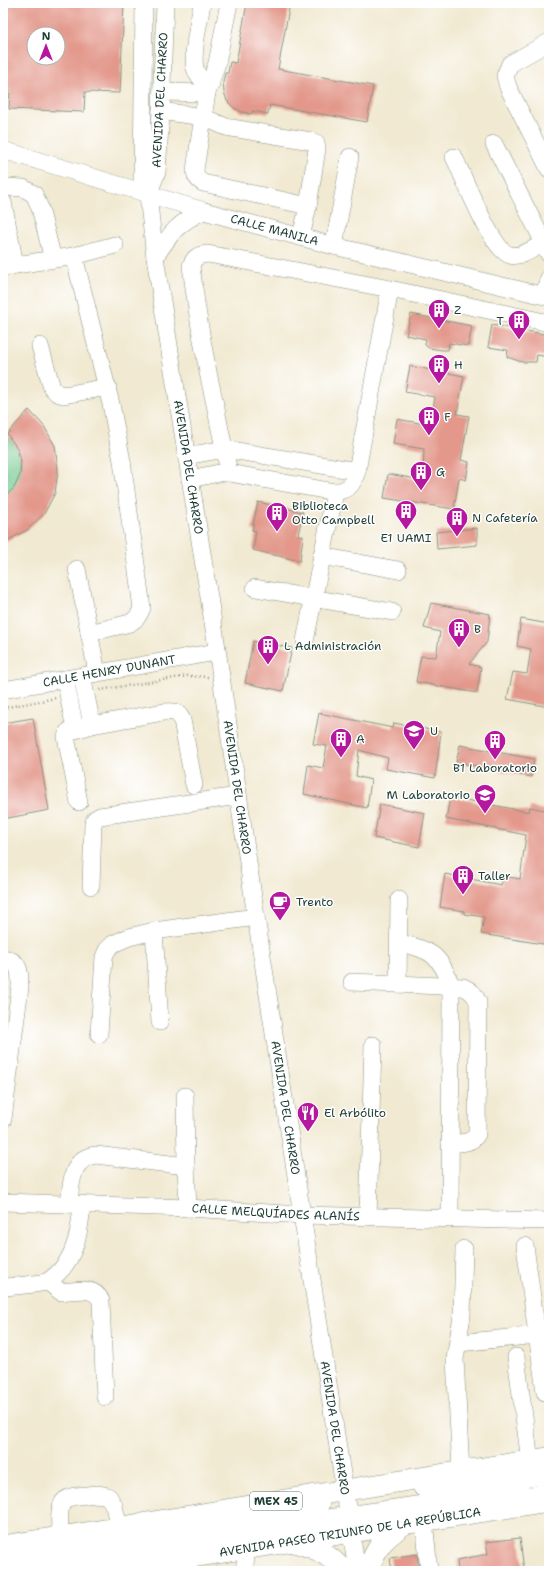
<svg xmlns="http://www.w3.org/2000/svg" width="552" height="1574" font-family="'Shantell Sans',sans-serif">
<rect width="100%" height="100%" fill="#fff"/>
<filter id="ink" filterUnits="userSpaceOnUse"><feTurbulence type="fractalNoise" baseFrequency=".025" numOctaves="2"/><feDisplacementMap in="SourceGraphic" scale="8" xChannelSelector="R" yChannelSelector="G"/><feConvolveMatrix kernelMatrix="1 2 1 2 8 2 1 2 1" color-interpolation-filters="sRGB"/></filter>
<filter id="wash" filterUnits="userSpaceOnUse"><feTurbulence type="fractalNoise" baseFrequency=".012" numOctaves="4" result="noise"/><feDisplacementMap in="SourceGraphic" scale="16" xChannelSelector="R" yChannelSelector="G"/><feGaussianBlur stdDeviation="0.9" result="paint"/><feColorMatrix in="noise" values="0 0 0 0 0 0 0 0 0 0 0 0 0 0 0 0 0 1.4 0 .05"/><feComposite in="paint" operator="in"/></filter>
<g filter="url(#wash)">
<rect width="100%" height="100%" fill="#f1e9d1"/>
<!-- green -->
<path fill="#71c88d" stroke="#488260" d="M3 433C20 445 27 470 14 488 12 492 7 495 3 498Z"/>
<g id="blocks">
<!-- building -->
<path fill="#e3988b" fill-rule="evenodd" d="M3 3H124L120 93 85 92 84 112 9 109 10 89 3 88ZM34 34H58V58H34Z
M247 3H290L278 69 373 86 367 122 270 105 268 114 252 111V114L242 112 234 108 227 101 224 92 223 82 225 73H228L230 62 236 63Z
M411 314 472 326 468 346 449 343 448 350H442L429 348 425 345 426 339 406 335Z
M492 325 549 335V357L537 355 536 362H522L507 357 508 350 488 347Z
M410 366 464 376 457 414 469 416 461 460 469 462 466 480 459 478 454 509 384 498 388 474 423 480 424 449 393 444 397 419 430 425 435 397 405 392Z
M29 410 44 426 55 446 58 470 55 493 44 514 27 530 3 543V498L14 488 20 475 21 461 17 448 7 434Z
M258 502 303 512 298 535 303 536 300 561 253 550 256 531 252 530Z
M477 528V545L437 549 436 532Z
M431 603 490 614 487 642 469 664 481 667 477 693 416 682 421 656 436 657 440 632 424 628Z
M521 619 549 624V707L507 699 513 672 527 674 531 649 517 646Z
M253 641 292 648 283 691 245 683Z
M319 713 393 728 394 723 441 732 435 778 386 769 388 758 359 750 356 776 371 780 367 808 304 794 308 765 323 768 327 746 313 744Z
M33 718 49 810 3 819V723Z
M460 745 534 759 531 777 456 762Z
M450 797 529 812 530 807 549 811V945L481 934 484 917 464 914V911L440 907 445 874 501 885 503 876 520 879 526 835 446 819Z
M380 804 425 813 419 847 374 838Z
M520 1538 524 1571H458L457 1560 488 1554 486 1542Z
M417 1554 419 1568 392 1571 390 1558Z"/>
</g>
</g>
<g filter="url(#ink)">
<use href="#blocks" fill-opacity="0" stroke="#889382" stroke-width="1"/>
<g fill="none" stroke-linecap="round" stroke-linejoin="round">
<!-- minor casing -->
<g stroke="#889382" stroke-width="18">
<g id="minor">
<path d="M144 3 142 180 148 195"/>
<path id="s1" d="M165 3 161 111 157 172 148 195 155 257 215 635 256 917 357 1571"/>
<path d="M202 3C200 20 188 62 198 75 201 80 207 82 211 84"/>
<path d="M229 3 217 63 207 93 203 117 195 170 196 176 199 180 203 183 308 206 301 237"/>
<path d="M549 42 510 64 505 76 508 87 549 169"/>
<path d="M162 92 207 93"/>
<path d="M161 111 203 117 226 127 311 141 316 143 317 149 308 206"/>
<path d="M494 144 544 243"/>
<path id="s2" d="M3 150 204 211 334 246 549 297"/>
<path d="M454 157C463 175 492 251 510 255 521 258 534 248 544 243L549 254"/>
<path d="M3 187 23 188 34 194 40 208 53 259"/>
<path d="M3 202 15 265"/>
<path d="M334 246 350 157"/>
<path d="M74 256 115 245"/>
<path d="M155 257C171 233 177 223 204 211"/>
<path d="M3 267 74 256 111 404 122 461 142 608C139 615 137 619 130 623L89 633"/>
<path d="M543 295 549 278"/>
<path d="M40 346 52 388 57 393 64 395 108 387"/>
<path d="M186 456 225 449 357 471"/>
<path d="M229 473C225 451 220 431 216 409 205 362 197 314 191 266 194 257 198 255 208 254L390 289 549 323"/>
<path d="M190 479 219 473H229L335 492C350 489 352 486 357 471L390 289"/>
<path d="M321 556 398 570"/>
<path d="M77 569 97 673"/>
<path d="M255 588 392 612"/>
<path d="M305 641 335 492"/>
<path d="M82 676 92 725"/>
<path d="M65 679 75 729"/>
<path id="s3" d="M3 690 216 652"/>
<path d="M79 802 66 737 68 732 92 725 164 712C173 711 178 711 182 720L194 785"/>
<path d="M91 886 93 824 95 819 100 816 238 796"/>
<path d="M154 931 160 1022"/>
<path d="M399 943C430 949 441 955 451 986L450 1219"/>
<path d="M3 958C21 961 20 973 20 987L3 1119"/>
<path d="M352 982 463 987C471 990 475 994 478 1002L477 1134C472 1144 460 1143 450 1143"/>
<path d="M398 984 399 900"/>
<path d="M99 1034 104 957 107 950 113 944 129 937 154 931 256 917"/>
<path d="M185 1096 186 1166 188 1208"/>
<path id="s4" d="M3 1202 188 1208 302 1215 549 1221"/>
<path d="M69 1204C71 1184 71 1157 96 1155L186 1166"/>
<path d="M368 1217 373 1045"/>
<path d="M525 1246 545 1392"/>
<path d="M48 1282 61 1292C75 1291 95 1285 101 1301L105 1397"/>
<path d="M3 1287C17 1286 32 1285 46 1282 50 1281 53 1277 56 1275 76 1257 80 1230 82 1204"/>
<path d="M459 1343 538 1335"/>
<path d="M516 1357 530 1461"/>
<path d="M461 1471 455 1359 462 1316 464 1249"/>
<path d="M422 1488 490 1478 522 1479 549 1475"/>
<path d="M424 1520 429 1571"/>
<path d="M61 1537C60 1528 57 1506 65 1500 71 1495 80 1496 87 1495 95 1494 102 1493 109 1497L114 1506 119 1528"/>
<path d="M3 1561 198 1531 254 1517 321 1504"/>
<path d="M29 1571 223 1540 277 1526 328 1518 491 1494 531 1495 546 1492"/>
<path d="M244 1571 247 1549"/>
</g>
</g>
<!-- major casing -->
<g stroke="#889382" stroke-width="22">
<g id="major">
<path d="M294 1542C318 1549 327 1553 344 1571"/>
<path d="M3 1546C185 1518 367 1485 549 1458"/>
<path id="s5" d="M103 1571 549 1501"/>
<path d="M367 1571C378 1545 381 1541 404 1524"/>
</g>
</g>
<!-- path -->
<path stroke="#889382" stroke-width="2.5" stroke-dasharray="1 3" stroke-linecap="butt" d="M100 690 187 676 208 677
M3 708 56 698"/>
<!-- minor -->
<use href="#minor" stroke="#fff" stroke-width="17"/>
<!-- major -->
<use href="#major" stroke="#fff" stroke-width="21"/>
</g>
</g>
<!-- icons -->
<defs>
<g id="building-pin" transform="scale(1.15)"><path d="M0 17L-7.5 6A9.5 9.5 0 1 1 7.5 6Z" fill="#b5179e" stroke="#fff"/><path d="M-4-6H4V6H1V3H-1V6H-4ZM-2.5-4.3h1.7v1.8h-1.7ZM.8-4.3h1.7v1.8H.8ZM-2.5-1h1.7V.8h-1.7ZM.8-1h1.7V.8H.8Z" fill="#fff"/></g>
<g id="school-pin" transform="scale(1.15)"><path d="M0 17L-7.5 6A9.5 9.5 0 1 1 7.5 6Z" fill="#b5179e" stroke="#fff"/><path d="M0-5L7-2L0 1L-7-2ZM-4 1L0 2.5L4 1V4Q0 6-4 4Z" fill="#fff"/></g>
<g id="cafe-pin" transform="scale(1.15)"><path d="M0 17L-7.5 6A9.5 9.5 0 1 1 7.5 6Z" fill="#b5179e" stroke="#fff"/><path d="M-5.5-4.5H6V0H3Q3 3.5 0 3.5H-2.5Q-5.5 3.5-5.5 0ZM3-3.2v2h1.7v-2ZM-6 4.5H4V6H-6Z" fill="#fff"/></g>
<g id="restaurant-pin" transform="scale(1.15)"><path d="M0 17L-7.5 6A9.5 9.5 0 1 1 7.5 6Z" fill="#b5179e" stroke="#fff"/><path d="M-5-6h1v4h1v-4h1v4h1v-4h1v5L-1.5 .5V6h-2V.5L-5-1ZM5-6V6H3V1.5H1.5Q1.5-4 5-6Z" fill="#fff"/></g>
</defs>
<g fill-rule="evenodd">
<use href="#building-pin" x="439" y="310"/>
<use href="#building-pin" x="519" y="321"/>
<use href="#building-pin" x="439" y="365"/>
<use href="#building-pin" x="429" y="417"/>
<use href="#building-pin" x="421" y="472"/>
<use href="#building-pin" x="406" y="511"/>
<use href="#building-pin" x="277" y="513"/>
<use href="#building-pin" x="457" y="518"/>
<use href="#building-pin" x="459" y="629"/>
<use href="#building-pin" x="268" y="646"/>
<use href="#school-pin" x="414" y="731"/>
<use href="#building-pin" x="341" y="739"/>
<use href="#building-pin" x="495" y="741"/>
<use href="#school-pin" x="485" y="795"/>
<use href="#building-pin" x="463" y="876"/>
<use href="#cafe-pin" x="280" y="902"/>
<use href="#restaurant-pin" x="308" y="1113"/>
</g>
<g text-anchor="middle" dominant-baseline="central" stroke-width="3" stroke-linejoin="round" paint-order="stroke">
<!-- shield labels -->
<rect fill="#fff" stroke="#627771" stroke-width="1" x="250" y="1492" width="52" height="18" rx="3"/>
<g font-size="11" font-weight="bold" fill="#1f3d34">
<text x="276" y="1501">MEX 45</text>
</g>
<!-- street labels -->
<g font-size="12" fill="#1f3d34" stroke="#fff">
<text transform="translate(160 100) rotate(-87)">AVENIDA DEL CHARRO</text>
<text stroke="none"><textPath href="#s2" startOffset="283">CALLE MANILA</textPath></text>
<text stroke="none"><textPath href="#s1" startOffset="469">AVENIDA DEL CHARRO</textPath></text>
<text stroke="none"><textPath href="#s3" startOffset="108">CALLE HENRY DUNANT</textPath></text>
<text stroke="none"><textPath href="#s1" startOffset="793">AVENIDA DEL CHARRO</textPath></text>
<text stroke="none"><textPath href="#s1" startOffset="1117">AVENIDA DEL CHARRO</textPath></text>
<text stroke="none"><textPath href="#s4" startOffset="273">CALLE MELQUÍADES ALANÍS</textPath></text>
<text stroke="none"><textPath href="#s1" startOffset="1441">AVENIDA DEL CHARRO</textPath></text>
<text stroke="none"><textPath href="#s5" startOffset="250">AVENIDA PASEO TRIUNFO DE LA REPÚBLICA</textPath></text>
</g>
<!-- poi labels -->
<g font-size="12" fill="#1f3d34" stroke="#fff" text-anchor="start">
<text x="454" y="310">Z</text>
<text x="504" y="321" text-anchor="end">T</text>
<text x="454" y="365">H</text>
<text x="444" y="417">F</text>
<text x="436" y="472">G</text>
<text x="292" y="506">Biblioteca<tspan x="292" dy="14">Otto Campbell</tspan></text>
<text x="472" y="518">N Cafetería</text>
<text x="406" y="538" text-anchor="middle">E1 UAMI</text>
<text x="474" y="629">B</text>
<text x="284" y="646">L Administración</text>
<text x="430" y="731">U</text>
<text x="356" y="739">A</text>
<text x="495" y="768" text-anchor="middle">B1 Laboratorio</text>
<text x="470" y="795" text-anchor="end">M Laboratorio</text>
<text x="478" y="876">Taller</text>
<text x="296" y="902">Trento</text>
<text x="324" y="1113">El Arbólito</text>
</g>
</g>
<!-- margin -->
<rect width="552" height="1574" fill="none" stroke="#fff" stroke-width="16"/>
<!-- north arrow -->
<g transform="translate(46 46)"><circle r="19" fill="#ffffff" stroke="#a5b1ae"/>
<path d="M0-3L7 15L0 10L-7 15Z" fill="#b5179e"/>
<text y="-6" font-size="11" font-weight="bold" text-anchor="middle" fill="#1f3d34">N</text>
</g>
</svg>
